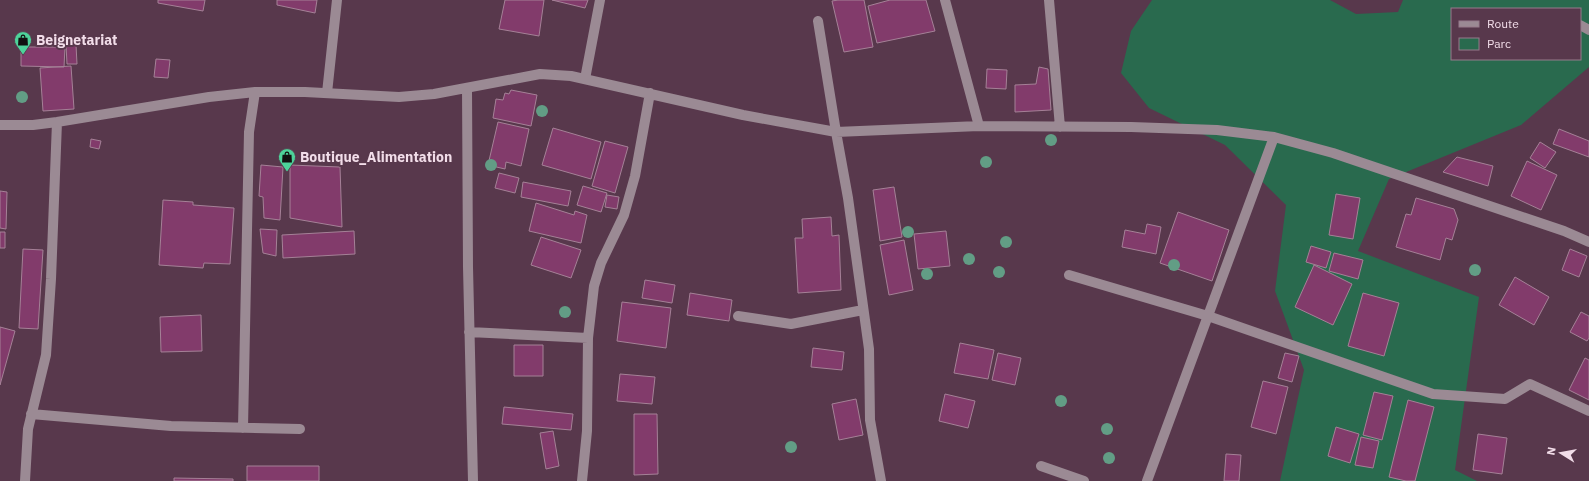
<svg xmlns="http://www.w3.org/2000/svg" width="1589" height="481" font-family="'IBM Plex Sans',sans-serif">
<rect width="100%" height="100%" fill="#58384c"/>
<!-- green -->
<path fill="#296a4e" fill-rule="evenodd" d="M1152 0H1330L1356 14 1398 12 1403 0H1589V67L1521 125 1389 179 1358 251 1479 297 1455 470 1477 481H1280L1304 370 1275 291 1286 205 1225 145 1149 108 1121 73 1131 31ZM1452 9H1580V59H1452Z"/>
<!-- building -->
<path fill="#823b6b" stroke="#a58197" d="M158 0H205L203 11 158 3Z
M277 0H317L315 13 277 5Z
M505 0H544L539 36 499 29Z
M552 0H588L585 8Z
M838 0H864L873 47 844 52 832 1Z
M890 0H926L935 31 877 43 868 6Z
M66 45H76L77 64H67Z
M21 47H65L64 67 21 66Z
M156 59 170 60 168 78 154 77Z
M71 66 74 109 43 111 40 68Z
M1039 67 1048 69 1051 110 1015 112V85L1036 84Z
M987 69 1007 70 1006 89 986 88Z
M511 90 537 95 531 126 493 118 496 99 503 100 505 93 509 94Z
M498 122 529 129 521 166 506 162 505 169 488 165Z
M553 128 601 142 591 179 542 165Z
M1559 129 1589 141V157L1553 144Z
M91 139 101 141 99 149 90 147Z
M605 141 628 147 615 193 592 186Z
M1540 142 1556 152 1545 168 1530 158Z
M1457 157 1493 166 1488 186 1443 172Z
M1527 161 1557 175 1541 210 1511 196Z
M261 165 283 167 280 220 264 218 263 197 259 196Z
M290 165 340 167 342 227 290 218Z
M499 173 519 178 515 193 495 188Z
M523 182 571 191 568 206 521 197Z
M583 186 607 193 601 212 577 205Z
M894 187 902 237 880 241 873 190Z
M0 191 7 192 6 229 0 228Z
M1336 194 1360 198 1353 239 1329 235Z
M607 195 619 197 617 209 605 207Z
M1416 198 1454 209 1458 220 1452 240 1446 238 1440 260 1396 247 1406 214 1411 215Z
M163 200 193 202V205L234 208 230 264 204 263 203 268 159 265Z
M536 203 574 215 575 211 587 215 581 243 529 231Z
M1178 212 1229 230 1212 281 1160 263Z
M831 217 832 236 839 235 841 290 798 293 795 238H803L802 219Z
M1147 224 1161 227 1156 254 1122 247 1125 230 1145 234Z
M260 229 277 230 276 256 263 253Z
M354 231 355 254 283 258 282 235Z
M946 231 950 266 918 269 914 234Z
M0 232H5V248H0Z
M541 237 581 250 571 278 531 265Z
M904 240 913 290 889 295 880 245Z
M1311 246 1331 252 1326 268 1306 262Z
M23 249 43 250 38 329 19 328Z
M1570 249 1587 256 1579 277 1562 270Z
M1334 253 1363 260 1358 279 1329 271Z
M1314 265 1352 284 1333 325 1295 307Z
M1515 277 1549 297 1534 325 1499 305Z
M645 280 675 285 672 303 642 298Z
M690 293 732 300 729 321 687 315Z
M1363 293 1399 303 1384 356 1348 346Z
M622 302 671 308 666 348 617 341Z
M1581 312 1589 316V338L1587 341 1570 332Z
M201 315 202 351 161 352 160 317Z
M0 327 15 331 0 385Z
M960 343 994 350 988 379 954 373Z
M514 345H543V376H514Z
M813 348 844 352 842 370 811 367Z
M998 353 1021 358 1015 385 992 380Z
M1285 353 1299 356 1292 382 1278 378Z
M1585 358 1589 360V400L1569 390Z
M620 374 655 377 652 404 617 401Z
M1263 381 1288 387 1276 434 1251 427Z
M1374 392 1393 396 1382 440 1363 435Z
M945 394 975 401 968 428 939 421Z
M856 399 863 435 839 440 832 404Z
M1408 400 1434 407 1415 481H1406L1389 477Z
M504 407 573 414 571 430 502 424Z
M634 414H657L658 474 634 475Z
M1336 427 1359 434 1350 463 1328 456Z
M553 431 559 466 546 469 540 433Z
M1478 434 1507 438 1502 474 1473 470Z
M1361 437 1379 441 1373 468 1355 465Z
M1226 454 1241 455 1239 481H1224Z
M247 466H319V481H247Z
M174 478 233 479V481H174Z"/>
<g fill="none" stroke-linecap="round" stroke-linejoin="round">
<!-- minor -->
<path stroke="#9b8a94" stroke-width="10" d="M945 0 979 126
M1049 0 1060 127
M818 21 836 132 979 126 1131 127 1217 130 1274 137 1333 153 1564 231 1589 242
M1580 25 1589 30
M585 79 600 0
M467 88 468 267 473 481
M327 93 337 0
M0 125H33L57 122 209 97 255 92H305L399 97 434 94 540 74 571 76 743 115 836 132 848 198 869 349 870 420 881 481
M1069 275 1208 316 1433 394 1505 399 1530 384 1589 411
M738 316 791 324 863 310
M469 332 588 338
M31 414 171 426 300 429
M243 428 249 132 255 92
M1041 466 1084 481
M25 481 28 429 46 355 51 279 57 122
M582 481 587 431 588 338 594 286 601 263 624 215 635 176 650 93
M1147 481 1274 137"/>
</g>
<!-- trees -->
<g fill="#629d85">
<circle cx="22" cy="97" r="6"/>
<circle cx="542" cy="111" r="6"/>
<circle cx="1051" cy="140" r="6"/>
<circle cx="986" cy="162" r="6"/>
<circle cx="491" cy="165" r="6"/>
<circle cx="908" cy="232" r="6"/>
<circle cx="1006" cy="242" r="6"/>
<circle cx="969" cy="259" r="6"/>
<circle cx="1174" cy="265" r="6"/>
<circle cx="1475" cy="270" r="6"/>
<circle cx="999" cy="272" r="6"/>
<circle cx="927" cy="274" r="6"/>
<circle cx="565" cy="312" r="6"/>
<circle cx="1061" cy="401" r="6"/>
<circle cx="1107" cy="429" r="6"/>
<circle cx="791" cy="447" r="6"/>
<circle cx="1109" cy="458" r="6"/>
</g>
<!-- icons -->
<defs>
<g id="shop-pin" transform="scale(0.9)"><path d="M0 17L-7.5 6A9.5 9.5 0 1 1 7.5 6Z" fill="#4dd39a" stroke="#58384c"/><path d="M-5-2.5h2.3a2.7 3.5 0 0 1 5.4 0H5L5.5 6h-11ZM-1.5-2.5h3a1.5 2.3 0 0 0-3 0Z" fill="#111"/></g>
</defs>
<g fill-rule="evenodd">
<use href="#shop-pin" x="23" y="40"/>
<use href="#shop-pin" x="287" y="157"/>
</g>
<g text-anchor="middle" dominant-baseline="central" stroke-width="4" stroke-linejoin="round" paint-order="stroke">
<!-- poi labels -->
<g font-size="14" font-weight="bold" fill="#f2dde9" stroke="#58384c" text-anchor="start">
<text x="36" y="40">Beignetariat</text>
<text x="300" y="157">Boutique_Alimentation</text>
</g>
</g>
<!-- legend -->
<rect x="1451" y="8" width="130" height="52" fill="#58384c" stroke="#967a8b"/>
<rect x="1459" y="21" width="20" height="6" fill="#9b8a94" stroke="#967a8b"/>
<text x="1487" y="28" font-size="12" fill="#f2dde9">Route</text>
<rect x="1459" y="38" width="20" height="12" fill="#296a4e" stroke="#967a8b"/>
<text x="1487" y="48" font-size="12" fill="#f2dde9">Parc</text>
<!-- north arrow -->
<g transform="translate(1561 453) rotate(281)" stroke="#58384c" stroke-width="3" paint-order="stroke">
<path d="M0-3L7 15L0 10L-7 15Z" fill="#f2dde9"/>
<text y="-6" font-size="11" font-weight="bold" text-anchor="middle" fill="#f2dde9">N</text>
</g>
</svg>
